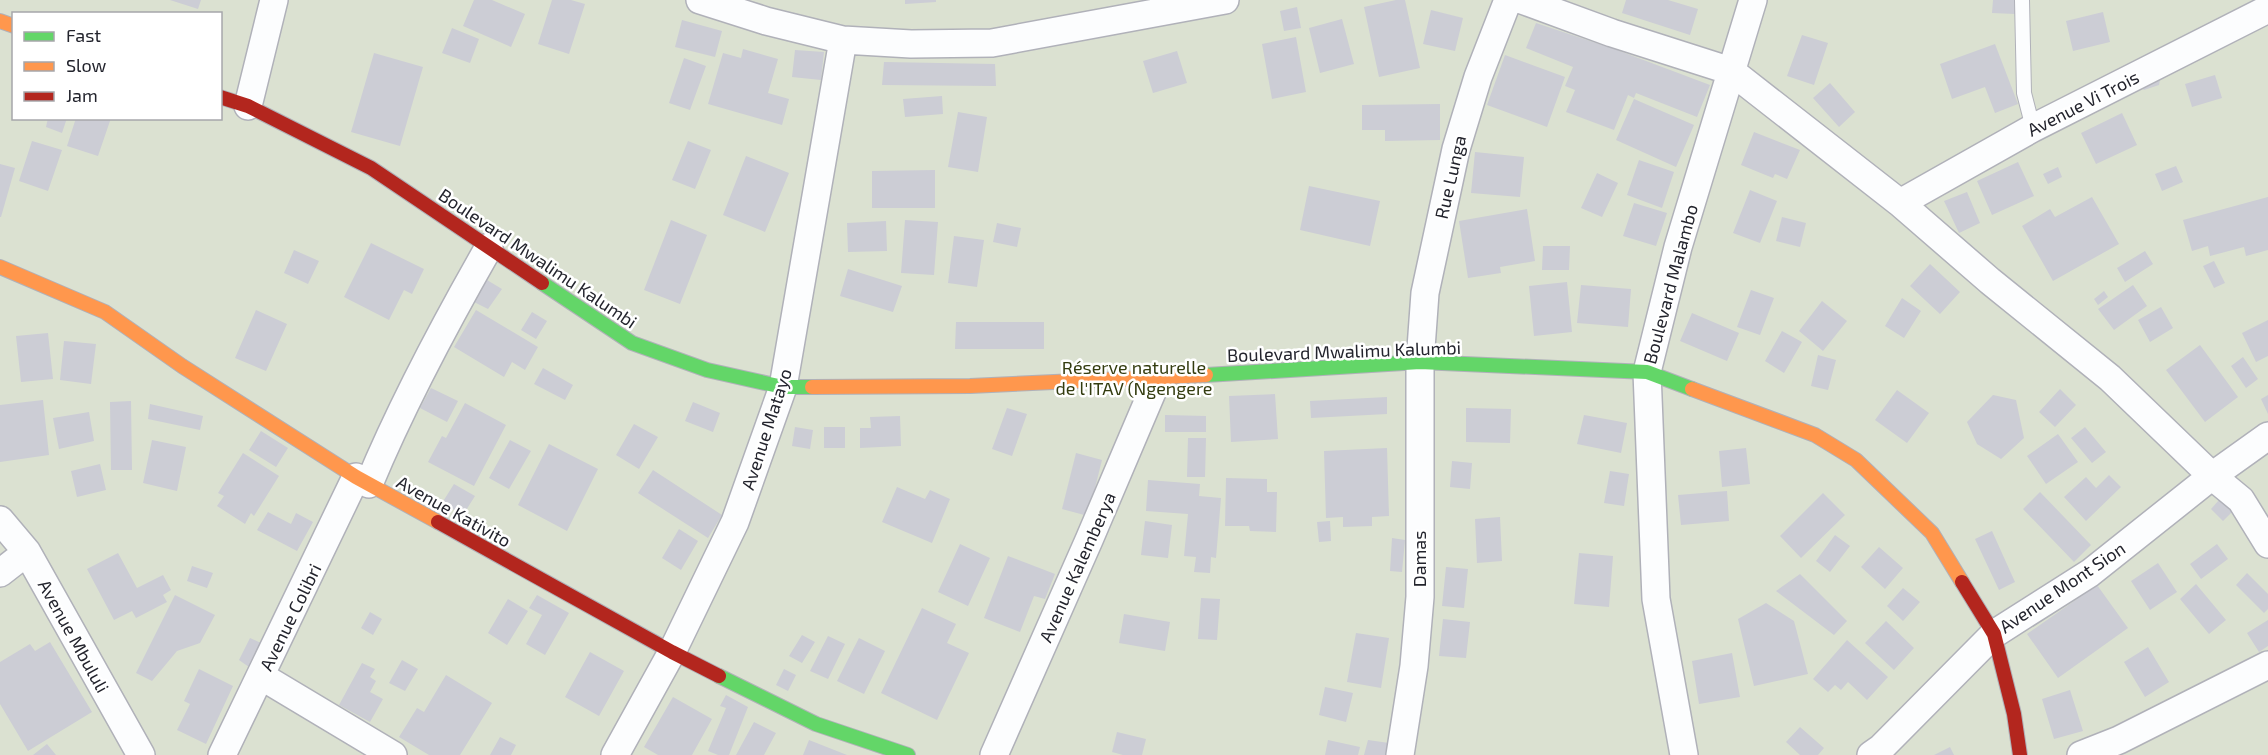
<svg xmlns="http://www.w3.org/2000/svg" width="2268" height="755" font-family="'Exo 2',sans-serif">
<rect width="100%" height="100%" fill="#eeeff7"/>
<!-- green -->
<path fill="#dbe1d1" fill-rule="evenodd" d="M0 0H2268V755H0ZM14 14H220V118H14Z"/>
<!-- building -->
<path fill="#cccdd5" d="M170 0H201L198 9Z
M474 0H492L525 14 511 47 463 26Z
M552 0H571L585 4 569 54 538 44Z
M905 0H936V2L905 4Z
M1396 0H1405L1420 68 1379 77 1364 7Z
M1626 0H1668L1698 9 1690 35 1622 13Z
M1993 0H2016L2015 14 1992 13Z
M1297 7 1301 28 1284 31 1280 11Z
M1431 10 1463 18 1455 51 1423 44Z
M2103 12 2110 42 2073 51 2066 21Z
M1342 19 1354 64 1320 73 1309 28Z
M682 20 722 31 715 57 675 47Z
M1536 23 1617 50 1710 85 1697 117 1636 93 1634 98 1628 95 1614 130 1566 112 1575 90 1565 86 1573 67 1526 48Z
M452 28 479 39 470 63 442 53Z
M1802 35 1828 43 1814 85 1787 76Z
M1296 37 1306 92 1272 99 1262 44Z
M1995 44 2018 104 1995 113 1985 87 1952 99 1940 64Z
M743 49 778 59 768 93 789 99 782 125 708 104 723 53 741 58Z
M795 50 824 52 821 80 792 77Z
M1177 51 1187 83 1153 93 1143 61Z
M374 53 423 67 400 146 351 132Z
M1505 55 1565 77 1547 127 1487 105Z
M684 58 706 66 690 110 669 103Z
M884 62 995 64 996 86 882 85Z
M2215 75 2222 98 2192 107 2185 84Z
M2160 80 2159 85 2144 90 2141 87Z
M1830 83 1855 112 1839 127 1813 98Z
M942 96 943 114 905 117 903 99Z
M1634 99 1694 125 1676 167 1616 140Z
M1440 104V140L1385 141V130H1362V105Z
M958 112 987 117 978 172 948 167Z
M2122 113 2137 145 2096 164 2081 133Z
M48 118H67L62 133 46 127Z
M76 118H111L98 156 67 146Z
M1754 132 1800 150 1787 179 1775 174 1773 178 1741 165Z
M32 141 62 150 48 191 19 181Z
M688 141 711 150 695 189 672 180Z
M1475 152 1524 157 1520 197 1471 193Z
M746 156 789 173 765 232 723 215Z
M1639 160 1674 172 1662 208 1627 195Z
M2018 162 2034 196 1992 215 1977 181Z
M0 164 15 168 1 217H0Z
M2176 166 2183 182 2162 191 2155 174Z
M2058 167 2062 177 2048 184 2043 174Z
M935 170V208H872V171Z
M1597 173 1618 183 1602 217 1581 208Z
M1309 186 1380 201 1370 246 1300 230Z
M1750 190 1777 201 1760 243 1733 233Z
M1967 192 1980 223 1959 233 1944 201Z
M2092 197 2119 244 2053 281 2022 226 2050 209 2055 217Z
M2268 197V250L2246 256 2244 247 2210 256 2208 246 2192 251 2183 220Z
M1634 203 1667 213 1656 246 1623 236Z
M1527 209 1535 261 1500 267 1501 273 1468 278 1459 221Z
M1782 217 1806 223 1800 247 1776 241Z
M671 220 707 235 680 304 644 290Z
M905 220 938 222 934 275 901 273Z
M886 221 887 251 848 252 847 223Z
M997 223 1021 228 1017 247 993 242Z
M954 236 984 240 977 287 948 283Z
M371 243 424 269 412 294 404 290 389 320 344 297Z
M1543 246H1570L1569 270H1542Z
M294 250 319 261 308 284 284 273Z
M2145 251 2153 264 2125 282 2117 268Z
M2214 261 2225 283 2214 288 2203 266Z
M1930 264 1960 292 1940 314 1910 286Z
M848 269 902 286 893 312 840 296Z
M487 280 502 289 488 309 474 302Z
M1567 282 1572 332 1534 336 1529 286Z
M1581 285 1631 289 1628 327 1577 323Z
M2133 285 2147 306 2114 330 2098 309Z
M1751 290 1774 298 1760 335 1737 327Z
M2104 291 2108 297 2098 305 2094 299Z
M1902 298 1921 311 1904 338 1885 326Z
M1822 301 1847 321 1823 351 1799 331Z
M2161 307 2173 328 2150 342 2138 320Z
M256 310 287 324 266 371 235 358Z
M476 310 538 347 525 370 512 362 504 377 454 347Z
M532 312 547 321 536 339 521 330Z
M1692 313 1739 333 1727 361 1680 341Z
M2268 320V356L2256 362 2242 333Z
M956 322H1044V349H955Z
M1782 331 1802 342 1784 373 1765 361Z
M48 333 53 379 21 382 16 336Z
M64 341 96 344 91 384 60 380Z
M2200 345 2238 397 2205 422 2166 370Z
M1818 355 1836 360 1828 390 1811 386Z
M2243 357 2258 379 2246 388 2231 366Z
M543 368 573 385 565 400 534 384Z
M431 388 458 401 447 422 420 408Z
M2060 389 2076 405 2055 427 2039 412Z
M1897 390 1929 413 1907 443 1875 420Z
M1275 394 1278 439 1231 442 1229 396Z
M1993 395 2016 400 2024 438 2001 459 1977 444 1967 422Z
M2268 395V414L2261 399Z
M1387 397V414L1311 418 1310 401Z
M43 400 49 455 0 462V405Z
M131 401 132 470H111L110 402Z
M693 402 720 413 713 432 685 421Z
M465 403 506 425 474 486 428 462 442 436 446 438Z
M150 404 203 416 200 430 148 419Z
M1007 408 1027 414 1012 456 992 449Z
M1466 408 1511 409 1510 443 1466 442Z
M89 412 94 441 59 449 53 418Z
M1165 415 1206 416V432H1165Z
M1584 415 1627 423 1621 453 1577 444Z
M900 416 901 446 860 448V428H871L870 417Z
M634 424 658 437 639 469 616 455Z
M795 427 813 430 810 449 792 446Z
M824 427H845V448H824Z
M2085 427 2106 452 2092 463 2071 438Z
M261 431 288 448 276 467 249 450Z
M2058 434 2078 462 2046 484 2027 456Z
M1188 438H1206L1205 477H1187Z
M152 440 186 447 177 491 143 483Z
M510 440 531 451 509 489 489 478Z
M549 444 598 469 567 531 518 505Z
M1387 448 1389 516 1372 517V526L1343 527V517L1326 518 1324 451Z
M1746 448 1750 484 1722 487 1719 451Z
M243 453 279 476 254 516 251 513 245 524 217 506 224 496 218 493Z
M1076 453 1102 460 1088 516 1062 509Z
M1452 461 1472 463 1470 489 1450 487Z
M100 464 106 490 77 497 71 471Z
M653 470 722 515 708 538 638 493Z
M1610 471 1629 474 1624 506 1604 503Z
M2109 475 2121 487 2086 521 2064 497 2086 477 2096 488Z
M1226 478 1267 479V492H1277L1276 532 1250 531 1249 526H1225Z
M1148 480 1200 484 1199 496 1221 498 1216 558 1211 557 1210 573 1194 572 1196 557 1184 556 1188 514 1146 511Z
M454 484 475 496 463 515 442 503Z
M897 487 925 499 930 490 950 499 932 543 882 522Z
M1727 491 1729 521 1681 525 1678 495Z
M2040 492 2091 545 2074 562 2023 509Z
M1823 493 1845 515 1801 558 1780 536Z
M2219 500 2232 512 2223 521 2211 509Z
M268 512 291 524 296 513 313 522 297 551 257 530Z
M1500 517 1502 561 1477 563 1475 519Z
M1145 521 1172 525 1168 558 1141 555Z
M1330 521 1331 541 1319 542 1317 522Z
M679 529 698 541 681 570 662 558Z
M1992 531 2015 582 1999 590 1975 539Z
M1835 535 1850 546 1830 572 1816 561Z
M1392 538 1405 540 1402 572 1390 571Z
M960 544 990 558 968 606 938 592Z
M2217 544 2228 559 2201 579 2190 564Z
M1879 547 1903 568 1885 589 1861 567Z
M118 553 137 588 163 575 171 590 163 595 167 602 136 618 132 611 114 620 87 569Z
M1579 553 1613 556 1609 607 1574 604Z
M1008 556 1055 574 1045 599 1034 596 1020 632 984 618Z
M2158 563 2177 592 2150 610 2131 581Z
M192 566 213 573 207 588 187 581Z
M1446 567 1468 569 1464 608 1442 606Z
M2247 573 2268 594V609L2264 613 2236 585Z
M1800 574 1847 621 1834 635 1776 591Z
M2196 584 2226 620 2209 634 2180 599Z
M2097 585 2128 628 2058 678 2027 634Z
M1903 588 1920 602 1903 621 1887 606Z
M175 595 215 615 200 643 177 651 152 681 136 673Z
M537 595 569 613 545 655 526 644 542 615 529 608Z
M1201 598 1220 599 1217 640 1198 639Z
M508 599 528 611 507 645 488 633Z
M1766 603 1794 621 1808 674 1754 686 1738 619Z
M922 608 956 624 947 643 969 653 937 720 881 693Z
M370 612 382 619 373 635 361 628Z
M1124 614 1170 622 1165 651 1119 643Z
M1443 619 1470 622 1466 658 1439 656Z
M2268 620V646L2259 652 2247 633Z
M1886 621 1914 648 1894 670 1865 643Z
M1356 633 1389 638 1381 688 1347 682Z
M802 635 815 642 802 663 789 656Z
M828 636 845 644 828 679 810 671Z
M250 638 261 643 249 667 239 660Z
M859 638 885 651 864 694 837 681Z
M1847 640 1888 677 1867 700 1848 682 1841 690 1835 685 1828 692 1813 679Z
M50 642 92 712 28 751 0 704V662L30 644 35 651Z
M2148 647 2169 682 2145 697 2124 662Z
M590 652 624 671 599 716 565 697Z
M1732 653 1740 697 1699 704 1692 661Z
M402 660 418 669 405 691 389 683Z
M362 663 375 669 370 677 376 681 370 692 383 699 370 722 339 705Z
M199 669 233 686 206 744 177 730 190 704 184 701Z
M784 669 796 675 788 691 776 685Z
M446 675 492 703 460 755H429L399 737 417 708 424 712Z
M1325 687 1353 693 1346 722 1319 715Z
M2070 690 2083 731 2054 739 2042 699Z
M726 695 748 707 729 755H718L708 751 726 708 720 706Z
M673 697 712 719 692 755H658L644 747Z
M754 722 776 733 764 755H736Z
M1800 727 1824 748 1818 755H1800L1786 742Z
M1117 732 1146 739 1142 755H1123L1112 752Z
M500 737 516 745 511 755H490Z
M809 740 847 755H803Z
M1328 740 1360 747 1358 755H1325Z
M1368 740 1389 743 1387 755H1364Z
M47 744 56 755H33Z
M1950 747 1954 755H1934Z"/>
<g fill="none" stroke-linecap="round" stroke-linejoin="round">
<!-- lane casing -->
<g stroke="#b0b1b9" stroke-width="16">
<path id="lane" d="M2022 0 2024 93 2033 128"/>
</g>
<!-- street casing -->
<g stroke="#b0b1b9" stroke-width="30">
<path id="street" d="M700 0 766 21 843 40 911 44 992 43 1225 0
M1522 0 1612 33 1731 71 1900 203 1990 281 2110 378 2212 476 2241 500 2268 544
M248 106 274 0
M1900 203 2033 128 2268 9
M369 484C403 402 445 324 489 247
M0 520 27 552 141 755
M0 573 27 552
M261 676 393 755
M222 755 356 477
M615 755 672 652 735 522 783 387 843 40
M994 755 1089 540 1158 378
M1400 755 1414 666 1420 597V362L1425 293 1456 149 1478 77 1508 0
M1684 755 1656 599 1647 372 1678 247 1753 0
M1871 755 1881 748 1994 634 2090 573 2212 476 2268 436
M2081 755 2119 740 2268 665"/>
</g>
<!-- fast casing -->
<g stroke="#b0b1b9" stroke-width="16">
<path id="fast" d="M542 283 632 343 707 370 783 387H812
M1206 375 1420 362 1647 372 1692 389
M719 676 816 724 908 755"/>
</g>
<!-- slow casing -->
<g stroke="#b0b1b9" stroke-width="16">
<path id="slow" d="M0 21 14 26
M0 267 105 312 182 366 356 477 438 522
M812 387 970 386 1206 375
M1692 389 1815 435 1856 460 1932 533 1962 582"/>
</g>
<!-- jam casing -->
<g stroke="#b0b1b9" stroke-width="16">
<path id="jam" d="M220 97 248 106 371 168 542 283
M438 522 672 652 719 676
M1962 582 1994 634 2014 714 2020 755"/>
</g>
<!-- lane -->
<use href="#lane" stroke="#fcfdfe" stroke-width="14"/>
<!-- street -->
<use href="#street" stroke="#fcfdfe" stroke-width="27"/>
<!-- fast -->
<use href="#fast" stroke="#63d668" stroke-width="14"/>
<!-- slow -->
<use href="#slow" stroke="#ff974d" stroke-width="14"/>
<!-- jam -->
<use href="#jam" stroke="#b3261e" stroke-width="14"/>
</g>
<g text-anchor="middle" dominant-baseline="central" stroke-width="5" stroke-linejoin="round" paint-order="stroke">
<!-- street labels -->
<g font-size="18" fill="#23242d" stroke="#fff">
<text transform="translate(2083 103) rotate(-27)">Avenue Vi Trois</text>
<text transform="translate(1450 177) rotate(-77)">Rue Lunga</text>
<text transform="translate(538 258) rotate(34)">Boulevard Mwalimu Kalumbi</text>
<text transform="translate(1670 284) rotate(-75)">Boulevard Malambo</text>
<text transform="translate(1344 351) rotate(-2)">Boulevard Mwalimu Kalumbi</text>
<text transform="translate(766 429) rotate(-72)">Avenue Matayo</text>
<text transform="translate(454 511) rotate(29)">Avenue Kativito</text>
<text transform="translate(1419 559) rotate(-90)">Damas</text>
<text transform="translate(1077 567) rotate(-66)">Avenue Kalemberya</text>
<text transform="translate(2062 587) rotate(-34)">Avenue Mont Sion</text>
<text transform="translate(290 617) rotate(-64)">Avenue Colibri</text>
<text transform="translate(74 636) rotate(61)">Avenue Mbululi</text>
</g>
<!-- park labels -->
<g font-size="18" fill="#333c0f" stroke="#fff">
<text x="1134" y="367">Réserve naturelle<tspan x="1134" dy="21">de l'ITAV (Ngengere</tspan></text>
</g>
</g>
<!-- legend -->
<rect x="12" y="12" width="210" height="108" fill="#ffffff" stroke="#a7a7ab" stroke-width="1.5"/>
<rect x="24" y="32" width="30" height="9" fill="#63d668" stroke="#a7a7ab" stroke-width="1.5"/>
<text x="66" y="42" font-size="18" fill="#23242d">Fast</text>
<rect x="24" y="62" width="30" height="9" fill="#ff974d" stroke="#a7a7ab" stroke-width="1.5"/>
<text x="66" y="72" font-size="18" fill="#23242d">Slow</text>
<rect x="24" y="92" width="30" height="9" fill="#b3261e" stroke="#a7a7ab" stroke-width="1.5"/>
<text x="66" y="102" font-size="18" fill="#23242d">Jam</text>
</svg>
